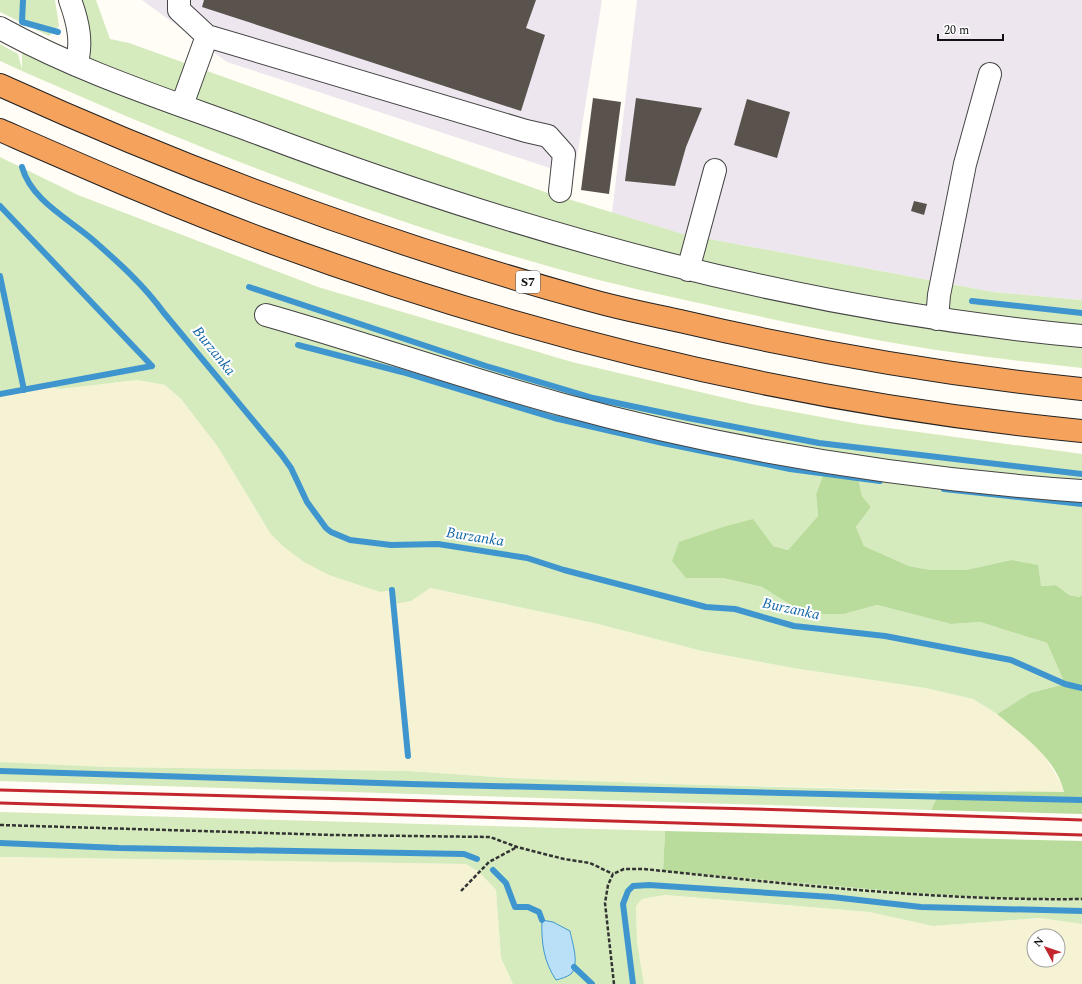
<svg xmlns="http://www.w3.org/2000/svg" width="1082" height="984" font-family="Spectral,serif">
<rect width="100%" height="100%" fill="#fffdf5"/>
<!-- industrial -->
<path fill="#eee6ef" d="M142 0H602L574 176 227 62Z
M637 0H1082V300L993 292 913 277 683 234 612 213Z"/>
<!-- farmland -->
<path fill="#f6f3d4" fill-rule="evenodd" d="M137 380 165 385 181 399 218 447 270 533 411 601 429 588 594 623 702 651 793 668 925 688 973 699 997 714 1041 750 1061 783 1064 793 670 784 509 778 410 771 108 767 0 762V394L46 386 61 389Z
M0 857 466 864 479 872 496 890 501 958 513 984H0Z
M665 895 869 912 933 926 1040 918 1082 924V984H644L637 942 636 906 642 899ZM1034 936H1058V960H1034Z"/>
<!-- green -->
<path fill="#d5ebbd" d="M0 0H55L59 26 49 36 0 12Z
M70 0H96L110 39 129 43 545 192 683 234 993 292 1082 300V368C1041 363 999 359 958 353 866 340 775 320 685 300 654 293 622 286 591 278 388 224 191 147 0 61V44L18 54 22 69V40L76 65Z
M0 157 78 195 318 287 572 362 751 404 859 424 1082 454V595L1079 597 1069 595 1056 585 1041 586 1011 560 966 570H931L909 566 864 546 856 527 871 507 862 496 858 478 824 473 816 494 818 516 788 550 773 546 686 578H723L762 587 805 614H844L877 605 951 624 980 622 1047 643 1065 684 1030 693 997 714 973 699 925 688 793 668 702 651 594 623 430 588 411 601 393 604 392 590 380 592 329 575 304 562 284 547 270 533 218 447 181 399 165 385 137 380 61 389 46 386 0 394Z
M0 762 108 767 410 771 509 778 670 784 940 791 931 810 832 807 0 781Z
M0 812 665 831 663 871 903 892 1049 899H1082V924L1040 918 933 926 869 912 665 895 642 899 636 906 637 942 644 984H513L501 958 496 890 479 872 466 864 0 857Z"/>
<!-- forest -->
<path fill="#b9dc9c" d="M824 473 858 478 862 496 871 507 856 527 864 546 909 566 931 570H966L1011 560 1038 565 1041 586 1056 585 1069 595 1079 597 1082 595V814L931 810 940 791 1064 792C1056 758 1023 736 997 714L1030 693 1065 684 1047 643 980 622 951 624 877 605 844 614H805L762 587 723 578H686L672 561 679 542 723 527 753 519 773 546 788 550 818 516 816 494Z
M665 831 1082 841V899L999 898 903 892 663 871Z"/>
<!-- water -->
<path fill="#b9e0f7" stroke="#3f96cf" d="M542 920 553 922 570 931C572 942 580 964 571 974 567 977 560 979 556 980 544 962 541 943 542 920Z"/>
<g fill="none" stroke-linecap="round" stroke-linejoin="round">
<!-- stream -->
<path stroke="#3f96cf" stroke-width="6" d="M23 0 22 22 58 32
M22 167C31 200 69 219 93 240 119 263 144 285 164 313L281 454 291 468 307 502 326 528 331 532 350 540 391 545 438 544 527 558 564 570 706 607 735 609 794 626 885 636 1011 660 1065 684 1082 688
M0 206 152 366
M0 276 24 390
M249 287 486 366 593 398 688 418 819 443 1082 474
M972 301 1082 313
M298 345 402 372 554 418 663 443 790 469 880 481
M0 394 152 366
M944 489 1082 504
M392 590 408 756
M0 771 410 784 1082 800
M0 843 119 848 464 854 477 859
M493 870 506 883 515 907H528L539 912 542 920
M574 967 592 984
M633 984 623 904 628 891 633 886 649 885 832 897 921 907 1082 911"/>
</g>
<!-- building -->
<path fill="#5a524d" d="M204 0H536L526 28 545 35 521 111 202 7Z
M593 98 621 102 609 194 581 190Z
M636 98 702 108 686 147 675 186 625 181Z
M747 99 790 112 777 158 734 145Z
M914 201 927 204 924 215 911 211Z"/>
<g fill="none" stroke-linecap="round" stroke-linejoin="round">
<!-- minor casing -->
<g stroke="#444" stroke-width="24">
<path id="minor" d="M70 0C78 22 83 43 76 65
M179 0V10L207 36 526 131 548 136 564 154 560 191
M0 28C81 73 171 101 257 133 525 234 796 310 1082 336
M182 105 207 36
M688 270 715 170
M266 315C365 343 461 377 560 404 728 450 908 479 1082 491
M937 319 939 295 965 164 990 74"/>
</g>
<!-- highway casing -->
<g stroke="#222" stroke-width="24">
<path id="highway" d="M0 85C189 171 385 243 586 299 617 308 648 314 680 321 812 352 946 375 1082 389
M0 130C87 168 173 206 262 239 526 337 802 404 1082 431"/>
</g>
<!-- path -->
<path stroke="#333" stroke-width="2.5" stroke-dasharray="4 2" stroke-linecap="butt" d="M0 825 334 835 490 837 517 847 564 859 590 863 613 874
M461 891 489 862 517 847
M614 984 605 903 608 885 613 874 624 869H644C789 884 936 901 1082 899"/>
<!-- minor -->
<use href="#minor" stroke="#fff" stroke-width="22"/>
<!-- highway -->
<use href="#highway" stroke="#f5a25d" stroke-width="22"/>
<!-- rail -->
<path stroke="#c4262e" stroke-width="3" d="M0 790 789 810 1082 820
M0 803 1082 835"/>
</g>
<g text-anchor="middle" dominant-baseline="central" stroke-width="4" stroke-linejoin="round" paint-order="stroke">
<!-- shield labels -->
<rect fill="#fff" stroke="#585858" stroke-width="1" x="516" y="271" width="24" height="22" rx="3"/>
<g font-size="13" font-weight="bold" fill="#111">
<text x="528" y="282">S7</text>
</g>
<!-- water labels -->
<g font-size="15" font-style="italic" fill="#1768a6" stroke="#fff">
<text transform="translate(214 351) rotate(51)">Burzanka</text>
<text transform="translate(475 537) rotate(9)">Burzanka</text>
<text transform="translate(791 609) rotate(12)">Burzanka</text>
</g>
</g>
<!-- north arrow -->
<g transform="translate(1046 948) rotate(310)"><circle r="19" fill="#ffffff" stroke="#a0a0a0"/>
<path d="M0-3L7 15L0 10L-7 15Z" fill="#c4262e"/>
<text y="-6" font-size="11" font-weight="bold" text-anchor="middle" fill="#111111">N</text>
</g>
<!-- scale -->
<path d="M938 34v6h65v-6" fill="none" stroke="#111111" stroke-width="2"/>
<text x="944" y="34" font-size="12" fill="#111111" stroke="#ffffff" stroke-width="3" paint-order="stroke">20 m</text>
</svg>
